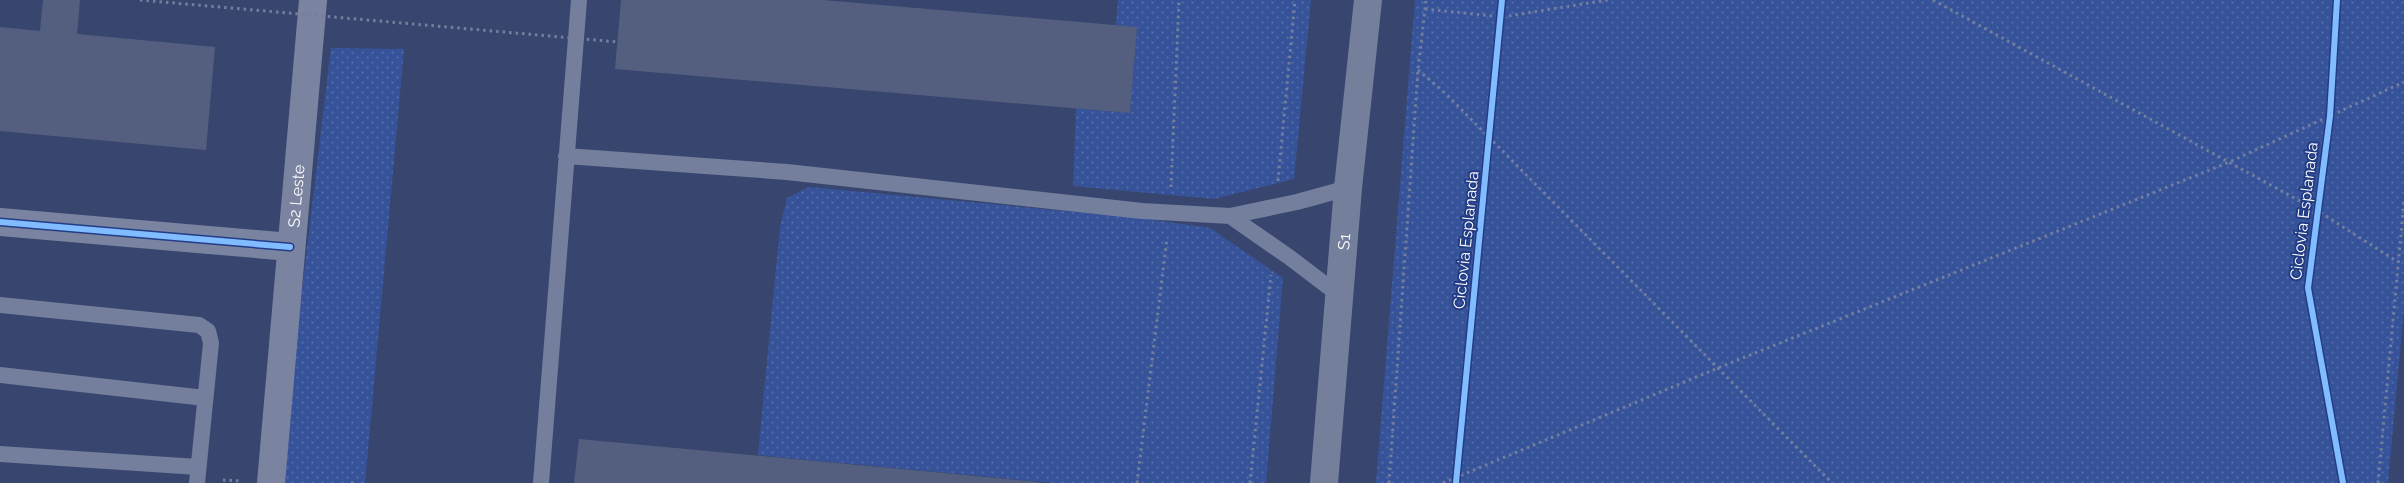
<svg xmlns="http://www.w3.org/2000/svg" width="2404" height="483" font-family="Raleway,sans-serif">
<defs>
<pattern id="grass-dots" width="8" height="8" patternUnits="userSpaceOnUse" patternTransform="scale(1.25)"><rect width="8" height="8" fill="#36539a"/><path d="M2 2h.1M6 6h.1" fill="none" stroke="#546da9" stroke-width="1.8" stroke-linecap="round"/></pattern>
</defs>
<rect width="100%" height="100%" fill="#38466f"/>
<!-- grass -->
<path fill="url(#grass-dots)" d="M1118 0H1311L1294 179 1214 199 1073 186 1076 108 1130 113 1137 27 1116 25Z
M1415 0H2404V307L2388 483H1376Z
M331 48 404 49 365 483H279Z
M809 187 1140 218 1210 228 1283 278 1266 483H1054L758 455 780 227 787 198Z"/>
<!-- building -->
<path fill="#545f80" d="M43 0H80L77 34 215 47 206 150 0 131V27L40 31Z
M621 0H823L1137 27 1130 113 615 69Z
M579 439 1039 482V483H574Z"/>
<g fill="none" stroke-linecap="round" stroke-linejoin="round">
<!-- path -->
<path stroke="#747e9d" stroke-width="3" stroke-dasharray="2.5 4" stroke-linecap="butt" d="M1933 0 2318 211 2398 262
M1425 9 1502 17 1608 0
M1418 70 1445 93 1832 483
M1278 181 1295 0
M1171 187 1179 0
M223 480 241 481
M351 483H356
M1137 483 1167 238
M1250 483 1271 275
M1389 483 1418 70 1426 0
M1443 483 1718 368 2227 163 2404 82
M2378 483 2404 201"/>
<!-- lane -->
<path stroke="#747e9d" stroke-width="16" d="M566 156 787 172 1142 211 1230 216 1297 202 1348 188
M1230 216 1289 257 1339 295
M0 305 199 325 208 331 211 343 197 483
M0 375 205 398
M0 454 198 467
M541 483 579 0"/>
<!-- secondary -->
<g stroke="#7a83a0" stroke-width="28">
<path d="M0 222 290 247"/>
<path id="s1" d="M271 483 313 0"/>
</g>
<!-- highway -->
<path stroke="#747f9c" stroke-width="28" id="s2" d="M1324 483 1348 188 1368 0"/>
<!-- path-bridge -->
<path stroke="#747e9d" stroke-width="3" stroke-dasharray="2.5 4" stroke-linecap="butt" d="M140 0 618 42"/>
<!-- cycleway casing -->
<g stroke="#223c85" stroke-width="9">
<path id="cycleway" d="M2337 0 2330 116 2308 288 2343 483
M0 222 290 247
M1456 483 1502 0"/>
</g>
<!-- cycleway -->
<use href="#cycleway" stroke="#80bcff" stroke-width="6"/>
</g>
<g text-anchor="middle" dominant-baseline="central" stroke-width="4" stroke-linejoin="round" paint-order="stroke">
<!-- street labels -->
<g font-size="16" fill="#fff" stroke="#223c85">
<text stroke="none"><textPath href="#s1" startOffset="288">S2 Leste</textPath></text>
<text transform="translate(2304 211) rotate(-83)">Ciclovia Esplanada</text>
<text transform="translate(1466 240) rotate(-84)">Ciclovia Esplanada</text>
<text stroke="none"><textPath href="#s2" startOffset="242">S1</textPath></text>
</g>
</g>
</svg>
